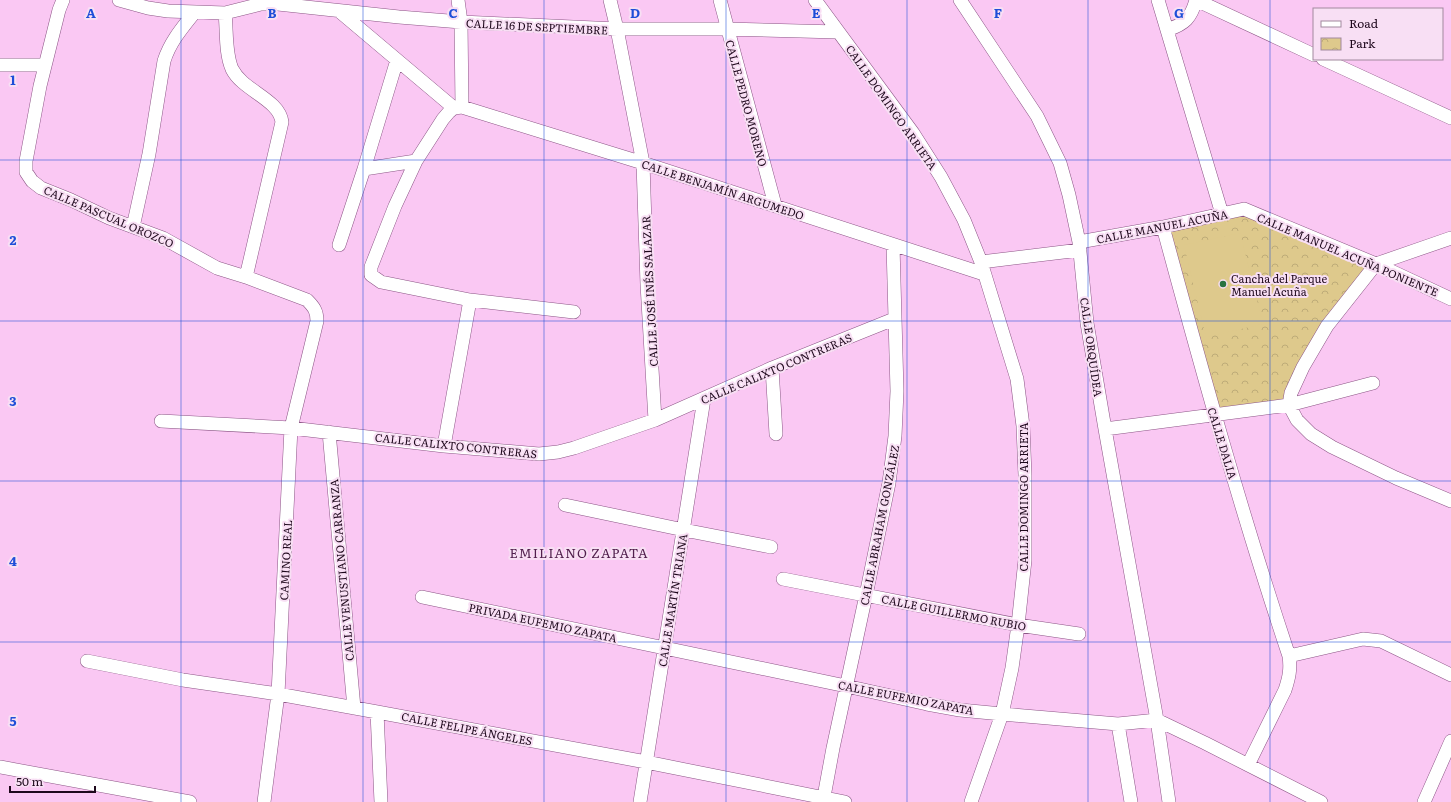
<svg xmlns="http://www.w3.org/2000/svg" width="1451" height="802" font-family="Literata,serif">
<defs>
<pattern id="park-crowns" width="20" height="18" patternUnits="userSpaceOnUse"><rect width="20" height="18" fill="#dec98c"/><path d="M2 6a3 3 0 1 1 6 0M12 15a3 3 0 1 1 6 0" fill="none" stroke="#beab78"/></pattern>
</defs>
<rect width="100%" height="100%" fill="#fac8f3"/>
<!-- park -->
<path fill="url(#park-crowns)" d="M1243 213 1369 267 1286 399 1217 411 1168 230Z"/>
<!-- pitch -->
<path fill="#dec98c" d="M1240 233 1263 324 1206 337 1184 245Z"/>
<g fill="none" stroke-linecap="round" stroke-linejoin="round">
<!-- minor casing -->
<g stroke="#8c5686" stroke-width="14">
<path id="minor" d="M63 0 59 10 40 86 26 161V172L32 181 41 188 71 200 109 218 163 238 217 268 246 277 307 300C314 307 317 311 317 321L291 428 278 694 264 802
M119 0 148 8 168 11 225 13 261 4H278L399 17 461 22 617 29H727L838 32
M458 0 461 22 462 107
M610 0 617 29 643 163 647 284 655 420
M720 0 775 205
M815 0 913 133 941 177 964 220 981 262 1017 379 1023 426 1025 475V560L1018 625 1012 668 1002 714 971 802
M960 0 1037 116 1060 163 1069 195 1079 242 1087 323 1105 429 1157 720 1169 802
M1158 0 1222 214
M1196 0 1314 55
M339 11 454 108
M225 13C227 31 225 53 232 69 243 91 279 99 282 122L246 277
M1167 30C1185 24 1191 18 1196 0
M1323 59 1451 118
M0 65H45
M364 169 397 60
M133 227 149 154 164 61C170 42 182 28 194 13
M1163 227C1202 371 1242 515 1289 656
M1079 242 1163 227 1244 209 1376 264 1451 299
M339 245 364 169 416 161
M981 262 1080 250
M574 312 470 300 381 282 371 275V267L395 206 416 161 443 119 449 112 454 108 462 107 643 163 984 274
M772 368 776 434
M1289 405 1291 393 1303 367 1327 326 1376 264 1451 238
M1289 405 1297 420 1311 434 1332 447 1396 478 1451 501
M161 421 291 428 444 446 539 454 558 452 574 448 655 420 772 368 894 319
M1105 429 1289 405 1373 383
M329 432 354 708
M444 446 470 300
M565 505 684 530 771 547
M783 579 1018 625 1079 634
M422 597 846 686 927 704 960 710 1002 714 1118 724 1157 720 1205 743 1321 802
M87 661 183 680 278 694 377 712 646 762 845 802
M377 712 381 802
M1118 724 1131 802
M1248 765 1285 690C1289 678 1291 669 1289 656L1363 639 1381 641 1451 675
M0 767 190 802
M640 802 704 399
M823 802 833 748 866 595 889 483 895 436 897 391 893 245
M1424 802 1451 741"/>
</g>
<!-- minor -->
<use href="#minor" stroke="#fff" stroke-width="13"/>
</g>
<!-- grid -->
<path fill="none" stroke="#1d4ed8" stroke-width="1" stroke-opacity="0.55" d="M181 0V802M363 0V802M544 0V802M726 0V802M907 0V802M1088 0V802M1270 0V802M0 160H1451M0 321H1451M0 481H1451M0 642H1451"/>
<!-- markers -->
<circle fill="#297341" stroke="#f8dff4" stroke-width="1.5" cx="1223" cy="284" r="4"/>
<g text-anchor="middle" dominant-baseline="central" stroke-width="4" stroke-linejoin="round" paint-order="stroke">
<!-- street labels -->
<g font-size="11" fill="#1e081c" stroke="#f8dff4">
<text transform="translate(537 26) rotate(3)">CALLE 16 DE SEPTIEMBRE</text>
<text transform="translate(747 103) rotate(75)">CALLE PEDRO MORENO</text>
<text transform="translate(892 107) rotate(55)">CALLE DOMINGO ARRIETA</text>
<text transform="translate(723 189) rotate(18)">CALLE BENJAMÍN ARGUMEDO</text>
<text transform="translate(109 216) rotate(23)">CALLE PASCUAL OROZCO</text>
<text transform="translate(1162 226) rotate(-11)">CALLE MANUEL ACUÑA</text>
<text transform="translate(1348 254) rotate(23)">CALLE MANUEL ACUÑA PONIENTE</text>
<text transform="translate(649 291) rotate(-93)">CALLE JOSÉ INÉS SALAZAR</text>
<text transform="translate(1092 347) rotate(82)">CALLE ORQUÍDEA</text>
<text transform="translate(776 368) rotate(-23)">CALLE CALIXTO CONTRERAS</text>
<text transform="translate(1223 443) rotate(73)">CALLE DALIA</text>
<text transform="translate(456 445) rotate(6)">CALLE CALIXTO CONTRERAS</text>
<text transform="translate(1023 497) rotate(-90)">CALLE DOMINGO ARRIETA</text>
<text transform="translate(879 525) rotate(-79)">CALLE ABRAHAM GONZÁLEZ</text>
<text transform="translate(285 560) rotate(-87)">CAMINO REAL</text>
<text transform="translate(341 570) rotate(-95)">CALLE VENUSTIANO CARRANZA</text>
<text transform="translate(672 600) rotate(-81)">CALLE MARTÍN TRIANA</text>
<text transform="translate(954 612) rotate(11)">CALLE GUILLERMO RUBIO</text>
<text transform="translate(543 622) rotate(12)">PRIVADA EUFEMIO ZAPATA</text>
<text transform="translate(906 697) rotate(11)">CALLE EUFEMIO ZAPATA</text>
<text transform="translate(467 728) rotate(11)">CALLE FELIPE ÁNGELES</text>
</g>
<!-- poi labels -->
<g font-size="11" fill="#1e081c" stroke="#f8dff4" text-anchor="start">
<text x="1231" y="278">Cancha del Parque<tspan x="1231" dy="13">Manuel Acuña</tspan></text>
</g>
<!-- quarter labels -->
<g font-size="13" letter-spacing="1" fill="#511f4d" stroke="#f8dff4">
<text x="579" y="552">EMILIANO ZAPATA</text>
</g>
</g>
<g font-size="13" text-anchor="middle" font-weight="bold" fill="#1d4ed8" stroke="#f8dff4" stroke-width="4" stroke-linejoin="round" paint-order="stroke">
<text x="91" y="18">A</text>
<text x="272" y="18">B</text>
<text x="453" y="18">C</text>
<text x="635" y="18">D</text>
<text x="816" y="18">E</text>
<text x="998" y="18">F</text>
<text x="1179" y="18">G</text>
<text x="13" y="85">1</text>
<text x="13" y="245">2</text>
<text x="13" y="406">3</text>
<text x="13" y="566">4</text>
<text x="13" y="726">5</text>
</g>
<!-- legend -->
<rect x="1313" y="8" width="130" height="52" fill="#f8dff4" stroke="#a1899e"/>
<rect x="1321" y="21" width="20" height="6" fill="#ffffff" stroke="#a1899e"/>
<text x="1349" y="28" font-size="12" fill="#1e081c">Road</text>
<rect x="1321" y="38" width="20" height="12" fill="url(#park-crowns)" stroke="#a1899e"/>
<text x="1349" y="48" font-size="12" fill="#1e081c">Park</text>
<!-- scale -->
<path d="M10 786v6h85v-6" fill="none" stroke="#1e081c" stroke-width="2"/>
<text x="16" y="786" font-size="12" fill="#1e081c" stroke="#f8dff4" stroke-width="3" paint-order="stroke">50 m</text>
</svg>
